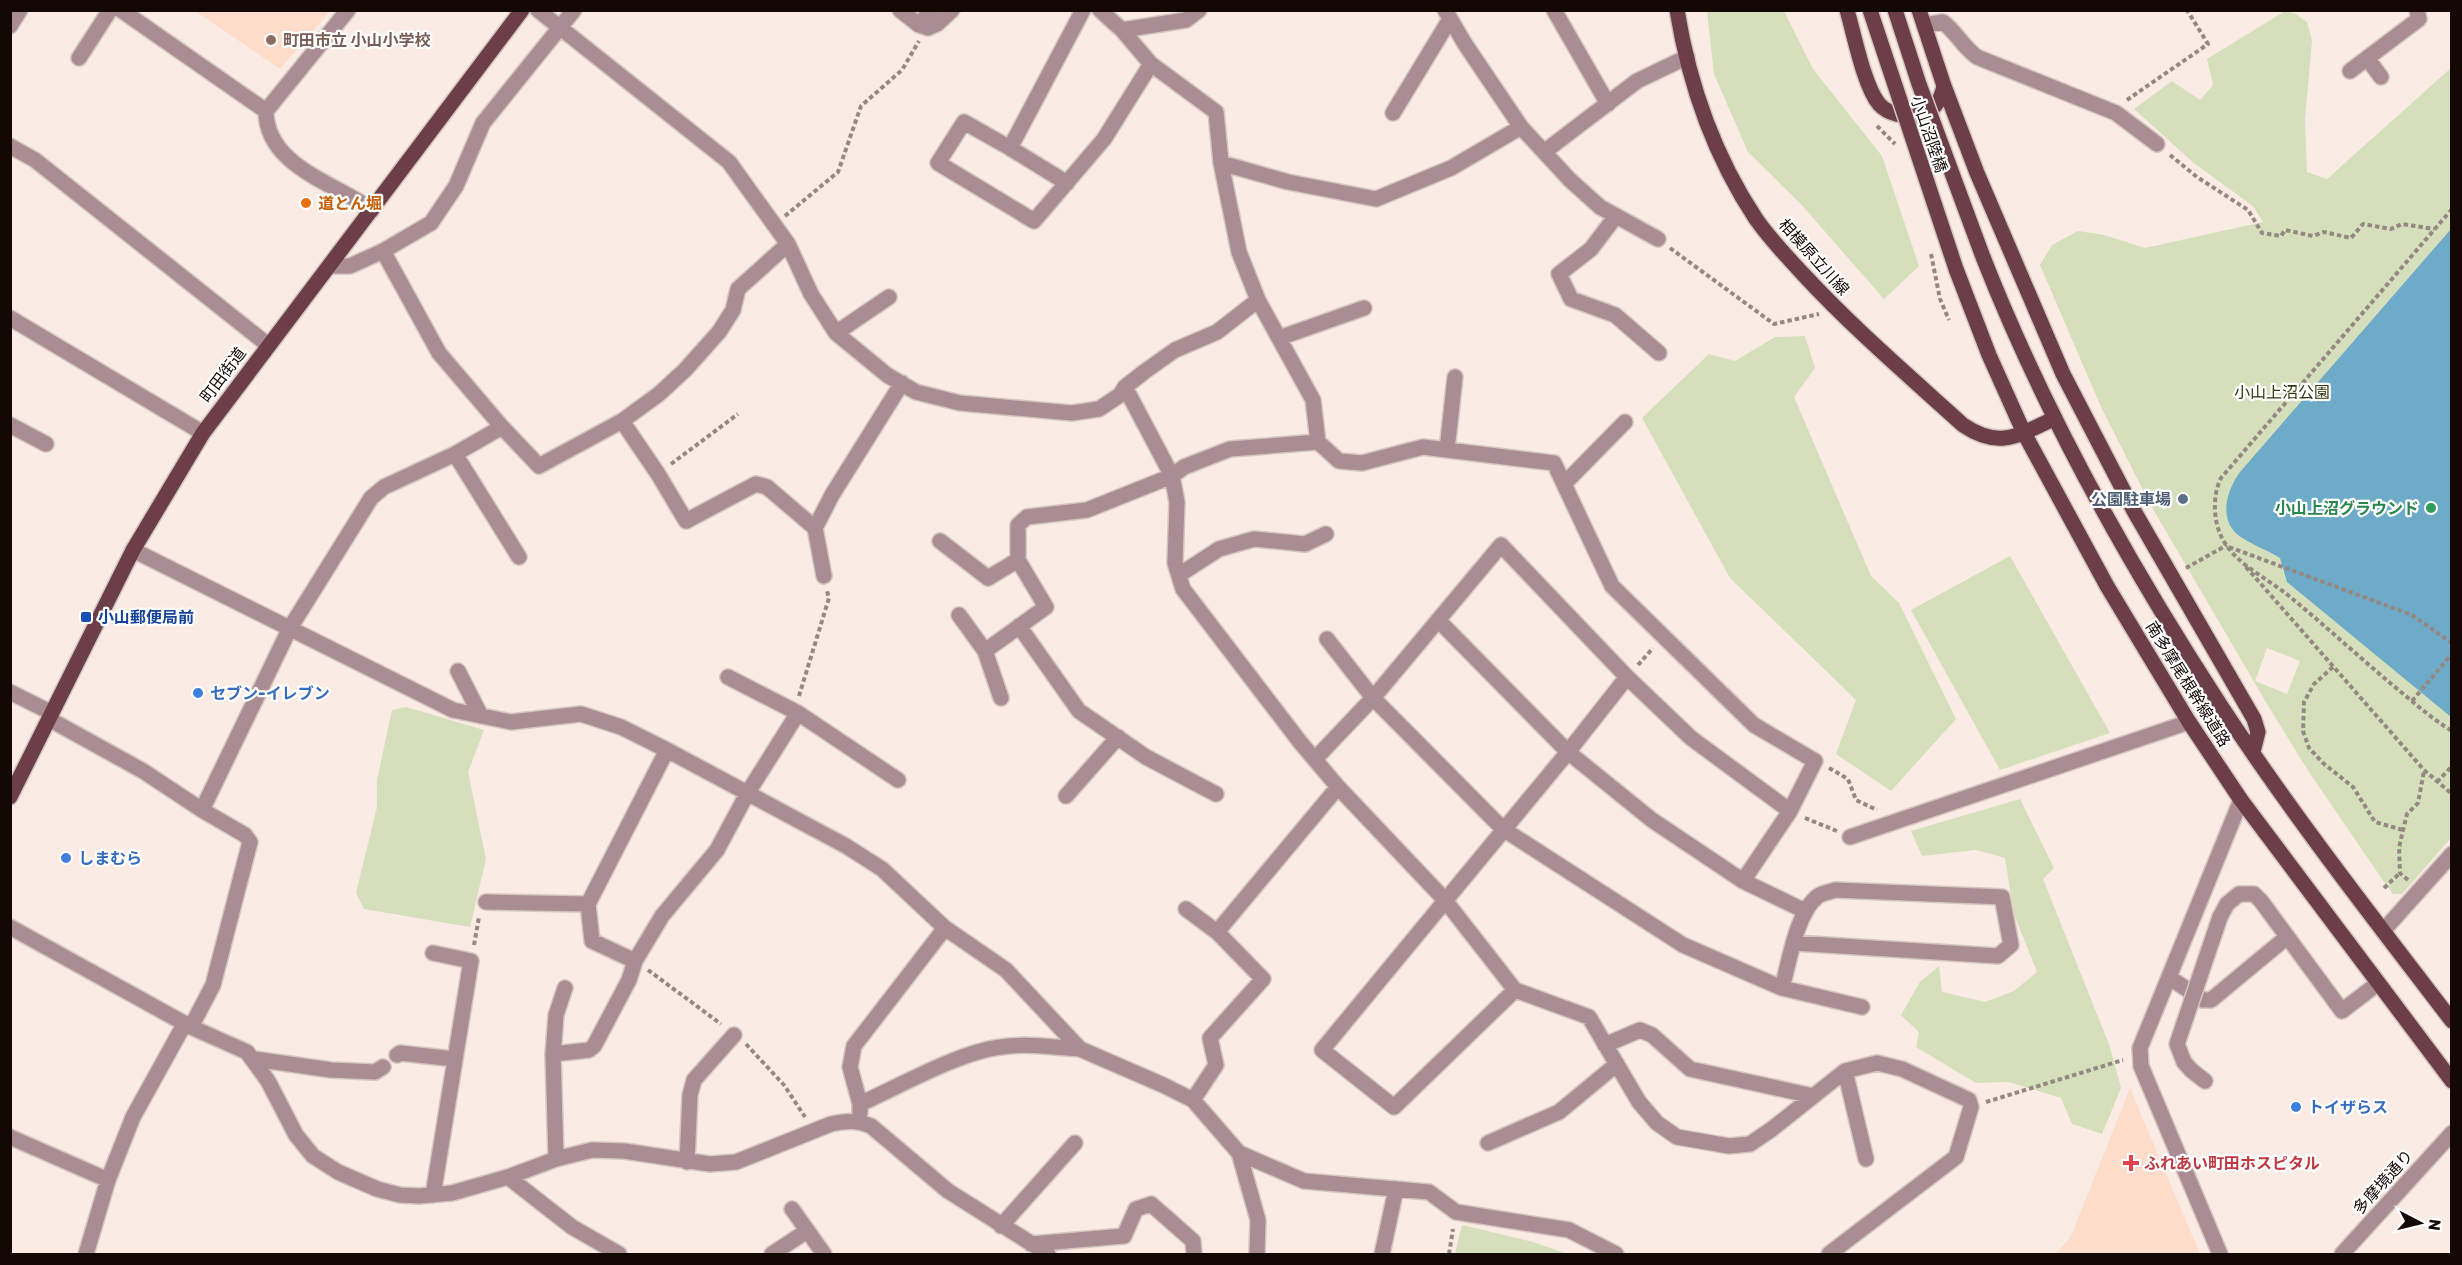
<svg xmlns="http://www.w3.org/2000/svg" width="2462" height="1265" font-family="Rubik,'Noto Sans JP',sans-serif">
<rect width="100%" height="100%" fill="#faebe4"/>
<!-- built -->
<path fill="#fedcca" d="M195 11H330L280 69Z
M2130 1088 2200 1254H2055L2070 1238Z"/>
<!-- green -->
<path fill="#d5dfbb" fill-rule="evenodd" d="M1707 11H1784L1813 69 1882 156 1919 266 1884 299 1799 202 1748 152 1714 74Z
M2285 11 2296 14 2307 22 2312 41 2305 119 2307 172 2327 179 2451 68V838L2402 894H2393L2384 882 2309 772 2270 709 2150 504 2101 407 2040 265 2052 245 2078 231 2104 235 2145 248 2263 222 2253 206 2195 164 2134 109 2172 81 2200 100 2213 85 2207 59ZM2267 648 2300 661 2287 694 2255 681Z
M1805 336 1815 368 1794 397 1871 576 1899 603 1956 719 1891 791 1836 754 1856 700 1730 578 1642 418 1709 354 1735 361 1775 337Z
M2010 556 2110 733 2000 770 1911 610Z
M406 707 484 730 468 772 486 859 470 927 364 909 356 893 377 807V780L392 710Z
M2020 799 2054 868 2043 879 2110 1047 2121 1088 2102 1134 2072 1124 2061 1098 2009 1082 1976 1083 1916 1047 1919 1032 1901 1015 1920 982 1939 966 1942 992 1985 1002 2014 991 2037 972 2014 914 2005 858 1976 850 1922 856 1911 831Z
M1462 1225 1533 1242 1568 1254H1455Z"/>
<!-- water -->
<path fill="#6dabc8" d="M2451 229V717L2287 582 2280 558C2267 550 2250 544 2238 535 2218 518 2227 490 2240 472Z"/>
<g fill="none" stroke-linecap="round" stroke-linejoin="round">
<!-- minor casing -->
<g stroke="#d5c7c0" stroke-width="18">
<path id="minor" d="M121 10 266 111C266 166 335 183 372 210
M538 10 729 162 788 244 811 294 836 333 887 375 916 392 960 403 1072 413 1099 409 1120 395 1125 387 1144 372 1175 350 1217 332 1258 300
M900 10 919 25 928 28 937 24 952 10
M1083 10 1010 148 964 122 938 163 1034 221 1104 139 1151 64
M1100 10 1122 30 1151 64 1216 112 1221 163 1239 252 1258 300 1313 400 1318 442 1230 449 1184 467 1172 476 1177 502 1175 563 1183 589 1300 742 1338 787 1444 899 1515 990 1589 1017 1639 1102 1657 1123 1677 1137 1729 1146 1750 1144 1772 1129 1845 1071 1877 1063 1902 1069 1969 1100 1971 1107 1956 1157 1829 1254
M1445 10 1465 44 1521 127
M1554 10 1608 104
M919 25 931 10
M1924 25 1943 22C1956 32 1963 47 1977 57L2116 113 2157 144
M10 26 20 10
M1122 30 1186 20 1199 10
M79 58 110 10
M2367 58 2381 77
M2350 71 2419 19 2417 10
M266 111 348 10
M1393 113 1450 19
M10 146 35 160 268 345
M1010 148 1067 183
M1544 152 1637 81 1687 57
M1221 163 1288 182 1376 199 1451 168 1521 127 1570 180 1600 207 1658 239
M1616 216 1591 249 1559 274 1571 299 1615 315 1659 353
M383 251 439 353 502 427
M330 266H350L383 251 431 223 456 186 483 123 574 10
M10 318 203 433
M836 333 889 297
M1279 338 1364 308
M622 421 658 474 686 521 756 484 767 487 815 528
M10 425 46 444
M1318 442 1339 461 1362 463 1423 447 1554 463 1612 586 1754 725 1815 761 1790 811 1743 881
M1447 450 1455 377
M455 454 519 557
M1565 483 1625 422
M940 541 988 578 1018 560
M133 550 453 710 511 722 581 714 621 727 667 750 846 846 882 869 945 928 1006 970 1080 1049 1163 1085 1193 1100
M1179 575 1219 549 1254 539 1305 544 1326 534
M824 576 815 528 832 495 902 383
M959 615 985 651 1001 698
M1438 620 1568 752 1652 820 1743 881 1805 911
M1019 626 1079 711 1146 757 1216 794
M1327 639 1373 698 1503 829 1683 945 1782 988 1862 1007
M985 651 1046 607 1018 560V525L1027 517 1087 510 1172 476 1125 387
M458 671 481 716
M728 677 798 713 898 780
M10 692 52 713
M49 719 143 771 202 810 245 835 250 842 213 985 191 1027
M1316 758 1373 698 1501 545 1627 677 1691 738 1790 811
M1066 796 1118 737
M202 810 290 628 371 498 384 487 455 454 502 427 539 466 622 421 659 394 685 370 719 332 733 310 738 289 788 244
M1850 837 2189 722
M486 902 588 904
M1186 909 1217 932 1263 979 1210 1038 1216 1065 1193 1100 1239 1153 1258 1220 1257 1254
M2220 917 2227 904 2239 894H2254L2261 901 2342 1011 2377 984
M10 927 191 1027 247 1052 268 1081 296 1135 313 1156 338 1172 377 1189 400 1195 419 1196 452 1193 508 1177 556 1159 592 1150 624 1151 710 1164 736 1162 831 1124C846 1121 856 1120 871 1126L948 1191 1048 1254
M2383 931 2452 854
M1217 932 1338 787
M433 953 471 961 433 1195
M635 961 592 941 588 904 667 750
M2170 978 2203 1000H2211L2287 937
M1782 988C1789 963 1796 913 1818 896 1822 893 1830 892 1835 890L2002 897 2011 945 1998 956 1794 943
M1515 990 1394 1107 1322 1050 1568 752 1627 677
M1605 1045 1640 1030 1652 1035 1690 1069 1813 1096
M553 1054 556 1015 565 988
M397 1055 400 1053 454 1059
M254 1059 331 1070 375 1072 383 1067
M2184 1062 2191 1070 2205 1081
M1845 1071 1866 1159
M860 1104C900 1086 959 1052 1001 1047 1027 1043 1054 1047 1080 1049
M860 1113V1104L850 1067 854 1046 945 928
M10 1137 108 1180
M1488 1143 1559 1112 1617 1064
M1239 1153 1304 1181 1429 1192 1456 1212 1569 1230 1616 1254
M556 1159 553 1054 589 1050 594 1046 629 980 635 961 662 916 717 850 747 794 798 713
M687 1162 690 1095 694 1080 734 1035
M508 1177 572 1227 619 1254
M792 1209 824 1254
M1001 1226 1075 1143
M1031 1244 1124 1236 1136 1209 1151 1204 1193 1241 1194 1254
M86 1254 108 1180 133 1117 185 1023
M772 1254 807 1231
M1382 1254 1396 1189
M2220 1254 2141 1066 2140 1048 2241 800
M2342 1254 2452 1133"/>
</g>
<!-- major casing -->
<g stroke="#d5c7c0" stroke-width="18">
<path id="major" d="M1677 10C1689 84 1715 157 1756 219 1770 239 1787 257 1803 274 1853 328 1909 376 1963 425 2000 450 2019 435 2055 418
M1847 10C1854 34 1864 86 1879 104 1888 114 1905 118 1918 115 1933 113 1941 100 1944 86
M1919 10 1944 86 1977 173 2063 374 2134 511 2254 719 2258 732 2253 752
M1983 257C2045 415 2129 565 2221 706 2292 814 2373 918 2452 1021
M1956 269 1989 355 2024 433 2107 586 2189 722 2241 800 2452 1081
M10 797 133 550 203 433 522 10"/>
</g>
<!-- path -->
<path stroke="#958882" stroke-width="4" stroke-dasharray="4.5 3" stroke-linecap="butt" d="M2127 100 2208 44 2187 10
M1877 126 1895 144
M2170 155 2197 177 2248 210 2262 233 2281 236 2285 230 2313 236 2324 232 2351 238 2363 224 2391 229 2402 224 2434 229
M2452 209 2221 478C2212 496 2213 522 2223 540 2237 565 2267 578 2289 596 2323 624 2356 654 2390 683 2410 699 2429 717 2452 731
M785 216 838 172 861 106 902 70 919 41
M1670 248 1774 324 1819 314
M1931 254 1940 299 1949 320
M671 464 738 414
M2229 547 2412 615 2452 643
M2246 567 2424 770 2452 794
M2186 568 2227 545
M1638 665 1653 648
M2333 667 2314 684 2304 702 2303 731 2309 748 2323 763 2353 787 2375 822 2403 830
M799 696 829 598 827 591
M2412 701 2452 654
M1829 768 1848 779 1856 800 1877 810
M2437 782 2452 766
M1805 818 1837 831
M2408 880 2400 873 2399 848 2403 830 2407 814 2418 803 2424 771
M2384 888 2400 873
M474 945 479 917
M648 970 721 1024
M746 1044 784 1085 805 1117
M1986 1102 2123 1060
M1449 1254 1453 1229"/>
<!-- minor -->
<use href="#minor" stroke="#a98d92" stroke-width="15"/>
<!-- major -->
<use href="#major" stroke="#6c3e48" stroke-width="15"/>
<!-- minor-bridge casing -->
<g stroke="#d5c7c0" stroke-width="18" stroke-linecap="butt">
<path id="minor-bridge" d="M2184 1062 2177 1044 2220 917"/>
</g>
<!-- major-bridge casing -->
<g stroke="#d5c7c0" stroke-width="18" stroke-linecap="butt">
<path id="major-bridge" d="M1870 10 1956 269
M1895 10 1919 84 1983 257"/>
</g>
<!-- minor-bridge -->
<use href="#minor-bridge" stroke="#a98d92" stroke-width="15"/>
<!-- major-bridge -->
<use href="#major-bridge" stroke="#6c3e48" stroke-width="15"/>
</g>
<!-- markers -->
<circle fill="#8d6e63" stroke="#fff" stroke-width="2" cx="271" cy="40" r="6"/>
<circle fill="#e8710a" stroke="#fff" stroke-width="2" cx="306" cy="203" r="6"/>
<circle fill="#5c6f8a" stroke="#fff" stroke-width="2" cx="2183" cy="499" r="6"/>
<circle fill="#2e9e5b" stroke="#fff" stroke-width="2" cx="2431" cy="508" r="6"/>
<rect fill="#1a4fb4" stroke="#fff" stroke-width="2" x="80" y="611" width="12" height="12" rx="3"/>
<g fill="#3f7fe0" stroke="#fff" stroke-width="2">
<circle cx="198" cy="693" r="6"/>
<circle cx="66" cy="858" r="6"/>
<circle cx="2296" cy="1107" r="6"/>
</g>
<path fill="#e0444e" stroke="#fff" stroke-width="2" d="M2128 1154h6v6h6v6h-6v6h-6v-6h-6v-6h6z"/>
<g text-anchor="middle" dominant-baseline="central" stroke-width="4.5" stroke-linejoin="round" paint-order="stroke">
<!-- education labels -->
<g font-size="16" font-weight="bold" fill="#785e54" stroke="#fff" text-anchor="start">
<text x="283" y="40">町田市立 小山小学校</text>
</g>
<!-- street labels -->
<g font-size="16" fill="#130804" stroke="#fff">
<text transform="translate(1929 134) rotate(71)">小山沼陸橋</text>
<text transform="translate(1814 257) rotate(48)">相模原立川線</text>
<text transform="translate(223 375) rotate(-53)">町田街道</text>
<text transform="translate(2188 684) rotate(58)">南多摩尾根幹線道路</text>
<text transform="translate(2383 1182) rotate(-48)">多摩境通り</text>
</g>
<!-- food labels -->
<g font-size="16" font-weight="bold" fill="#c56008" stroke="#fff" text-anchor="start">
<text x="318" y="203">道とん堀</text>
</g>
<!-- park labels -->
<g font-size="16" fill="#2f380e" stroke="#fff">
<text x="2282" y="392">小山上沼公園</text>
</g>
<!-- service labels -->
<g font-size="16" font-weight="bold" fill="#4e5e75" stroke="#fff" text-anchor="end">
<text x="2171" y="499">公園駐車場</text>
</g>
<!-- leisure labels -->
<g font-size="16" font-weight="bold" fill="#27864d" stroke="#fff" text-anchor="end">
<text x="2419" y="508">小山上沼グラウンド</text>
</g>
<!-- transit labels -->
<g font-size="16" font-weight="bold" fill="#164399" stroke="#fff" text-anchor="start">
<text x="98" y="617">小山郵便局前</text>
</g>
<!-- shop labels -->
<g font-size="16" font-weight="bold" fill="#366cbe" stroke="#fff" text-anchor="start">
<text x="210" y="693">セブン-イレブン</text>
<text x="78" y="858">しまむら</text>
<text x="2308" y="1107">トイザらス</text>
</g>
<!-- health labels -->
<g font-size="16" font-weight="bold" fill="#be3a42" stroke="#fff" text-anchor="start">
<text x="2144" y="1163">ふれあい町田ホスピタル</text>
</g>
</g>
<!-- border -->
<rect width="2462" height="1265" fill="none" stroke="#130804" stroke-width="24"/>
<!-- north arrow -->
<g transform="translate(2420 1223) rotate(97)" stroke="#ffffff" stroke-width="4.5" paint-order="stroke">
<path d="M0-4.5L10 22L0 15L-10 22Z" fill="#130804"/>
<text y="-9" font-size="16" font-weight="bold" text-anchor="middle" fill="#130804">N</text>
</g>
</svg>
